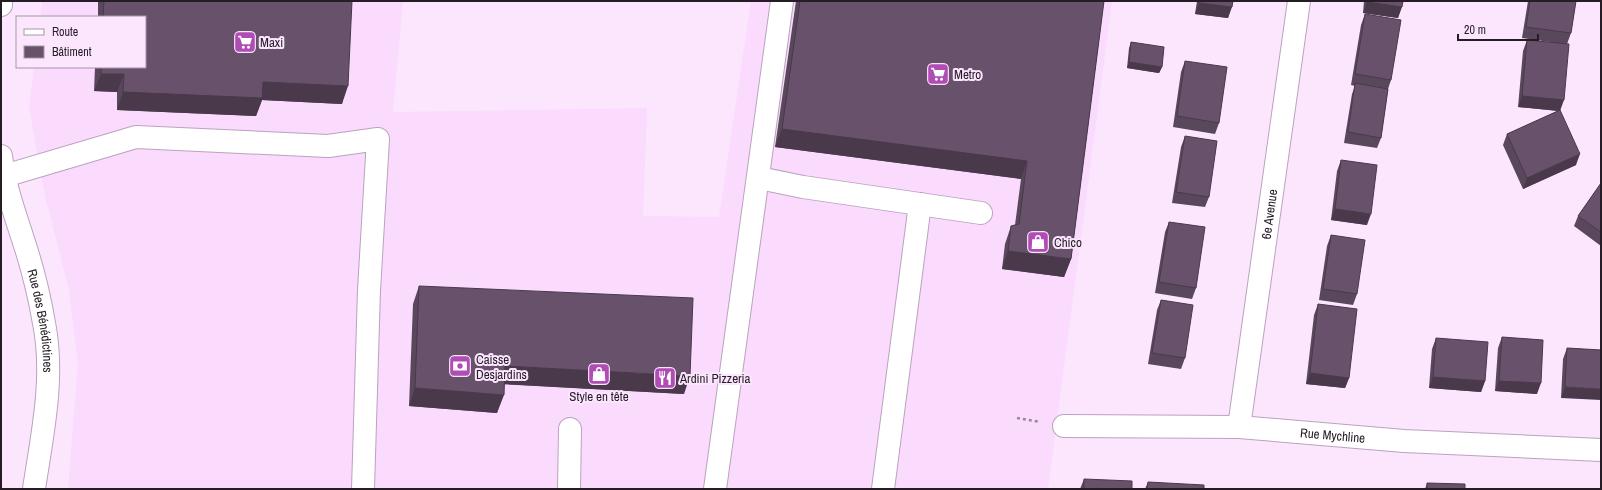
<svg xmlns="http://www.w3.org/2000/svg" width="1602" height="490" font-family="'Archivo Narrow',sans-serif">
<rect width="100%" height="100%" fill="#fbe6fe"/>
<!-- built -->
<path fill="#fadafd" d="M42 1H403L393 112 647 108 643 216 719 217 751 1H1112L1048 489H68L78 365 69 290 45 196 29 108 34 67H145V17H40Z"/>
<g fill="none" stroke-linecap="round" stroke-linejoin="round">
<!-- minor casing -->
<g stroke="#bba2be" stroke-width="24">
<g id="minor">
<path d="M1 5V1"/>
<path id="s1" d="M1 156C5 190 18 222 28 255 35 278 40 300 44 323 55 378 42 435 34 489"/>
<path d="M1 177 136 137 328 146 378 139 369 290 363 489"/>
<path d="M759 178 803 187 981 213"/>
<path id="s2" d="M1064 426 1239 427 1404 441 1601 450"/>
<path id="s3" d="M1239 427 1299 1"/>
<path d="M569 489 570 429"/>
<path d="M715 489 782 1"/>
<path d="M883 489 920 204"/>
</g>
</g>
<!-- path -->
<path stroke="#998a9b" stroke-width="2.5" stroke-dasharray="3 3" stroke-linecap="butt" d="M1017 418 1040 422"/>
<!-- minor -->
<use href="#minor" stroke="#fff" stroke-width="22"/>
</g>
<!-- wall -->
<path fill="#59475c" d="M98 1H352L342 104 262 100 256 116 117 110V92L94 91 95 67H145V17H98Z
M796 1H1104L1071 259 1064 277 1002 269 1005 244 1011 226 1015 225 1021 179 775 147Z
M1197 1H1233L1228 18 1195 14Z
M1364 1H1403L1398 18 1363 13Z
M1528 1H1576L1571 33 1567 44 1560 111 1576 165 1523 189 1503 145 1507 134 1558 111 1518 107 1523 51 1527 40 1557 43 1522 38Z
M1365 14 1391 80 1388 89 1381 138 1377 148 1344 143 1352 94 1355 86 1351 85 1361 25Z
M1131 42 1162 67 1159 73 1127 68 1129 48Z
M1185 61 1219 123 1215 134 1173 127 1181 72Z
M1185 136 1209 197 1205 207 1172 203 1181 147Z
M1341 160 1367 225 1331 220 1337 171Z
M1601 183V246L1574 226 1578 216Z
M1169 222 1196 288 1192 299 1155 293 1165 232Z
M1331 235 1357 294 1353 305 1319 300 1327 246Z
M419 286 684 394 504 384 497 413 409 406 413 304Z
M1161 300 1185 358 1181 369 1148 364 1157 310Z
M1318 304 1349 378 1345 388 1306 384 1314 315Z
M1502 337 1537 394 1495 391 1498 348Z
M1436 338 1485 381 1481 392 1429 388 1432 349Z
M1567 348 1601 350 1561 398 1563 359Z
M1084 479 1132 489H1080Z
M1148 482 1204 489H1145Z
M1427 483 1465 489H1425Z"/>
<!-- shaded-wall -->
<path fill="#49394b" d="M1367 2 1402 7 1398 18 1363 13Z
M1199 3 1232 7 1228 18 1195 14Z
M1129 62 1162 67 1159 73 1127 68Z
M101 74H124L117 92 94 91Z
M263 82 348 86 342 104 262 100 256 116 117 110 123 92Z
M1522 96 1564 100 1560 111 1518 107Z
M782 129 1027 161 1021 179 775 147Z
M1580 154 1576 165 1523 189 1527 178Z
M1335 209 1371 214 1367 225 1331 220Z
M1008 251 1071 259 1064 277 1002 269Z
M505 366 690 376 684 394 499 384Z
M1310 373 1349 378 1345 388 1306 384Z
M1433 377 1485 381 1481 392 1429 388Z
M1499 381 1541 383 1537 394 1495 391Z
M1565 387 1601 389V400L1561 398Z
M415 388 504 395 497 413 409 406Z"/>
<!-- building -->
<path fill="#68526b" stroke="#49394b" d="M104 1H352L348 86 263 82 262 98 123 92 124 74H101V67H145V17H103Z
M800 1H1104L1071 259 1008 251 1011 226 1019 224 1027 161 782 129Z
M1199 1H1233L1232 7 1199 3Z
M1367 1H1403L1402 7 1367 2Z
M1530 1H1576L1571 33 1526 27Z
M1365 14 1401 20 1391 80 1355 74Z
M1527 40 1569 44 1564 100 1522 96Z
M1131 42 1164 47 1162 67 1129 62Z
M1185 61 1227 67 1219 123 1177 116Z
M1355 83 1388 89 1381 138 1348 132Z
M1560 110 1580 154 1527 178 1507 134Z
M1185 136 1217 141 1209 197 1176 192Z
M1341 160 1377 165 1371 214 1335 209Z
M1601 183V232L1578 216Z
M1169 222 1205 227 1196 288 1159 282Z
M1331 235 1365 240 1357 294 1323 289Z
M419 286 693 298 690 376 505 366 504 395 415 388Z
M1161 300 1193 305 1185 358 1152 353Z
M1318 304 1357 309 1349 378 1310 373Z
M1502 337 1543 340 1541 383 1499 381Z
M1436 338 1488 342 1485 381 1433 377Z
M1567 348 1601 350V389L1565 387Z
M1084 479 1132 481V489H1084Z
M1148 482 1204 485V489H1147Z
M1427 483 1465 484V489H1427Z"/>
<!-- icons -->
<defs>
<g id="supermarket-square" transform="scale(1.15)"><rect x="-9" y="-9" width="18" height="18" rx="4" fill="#af4db5" stroke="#fbe6fe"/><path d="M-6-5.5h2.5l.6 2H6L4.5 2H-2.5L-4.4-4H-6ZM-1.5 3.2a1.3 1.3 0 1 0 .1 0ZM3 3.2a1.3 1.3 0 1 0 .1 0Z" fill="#fff"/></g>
<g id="shop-square" transform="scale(1.15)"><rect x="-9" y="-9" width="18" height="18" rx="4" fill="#af4db5" stroke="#fbe6fe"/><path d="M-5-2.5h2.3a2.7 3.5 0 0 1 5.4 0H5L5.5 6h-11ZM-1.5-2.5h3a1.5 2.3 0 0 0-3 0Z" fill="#fff"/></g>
<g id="bank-square" transform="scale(1.15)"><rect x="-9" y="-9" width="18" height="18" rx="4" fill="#af4db5" stroke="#fbe6fe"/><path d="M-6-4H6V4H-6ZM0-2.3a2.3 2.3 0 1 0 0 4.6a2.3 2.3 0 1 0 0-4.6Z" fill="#fff"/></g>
<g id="restaurant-square" transform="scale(1.15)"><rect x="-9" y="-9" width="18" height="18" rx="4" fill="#af4db5" stroke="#fbe6fe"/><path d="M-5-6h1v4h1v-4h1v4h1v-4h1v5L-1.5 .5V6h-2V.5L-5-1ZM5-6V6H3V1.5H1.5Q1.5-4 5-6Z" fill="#fff"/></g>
</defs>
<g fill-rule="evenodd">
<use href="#supermarket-square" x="245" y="42"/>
<use href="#supermarket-square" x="938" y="74"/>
<use href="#shop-square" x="1038" y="242"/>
<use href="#bank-square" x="460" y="366"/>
<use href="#shop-square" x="599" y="374"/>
<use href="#restaurant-square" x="665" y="378"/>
</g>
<g text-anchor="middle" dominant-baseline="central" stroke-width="4" stroke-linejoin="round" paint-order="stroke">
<!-- poi labels -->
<g font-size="13" fill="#251c26" stroke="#fbe6fe" text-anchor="start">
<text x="260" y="42">Maxi</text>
<text x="954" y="74">Metro</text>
<text x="1054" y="242">Chico</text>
<text x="476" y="359">Caisse<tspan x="476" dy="15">Desjardins</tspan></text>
<text x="680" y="378">Ardini Pizzeria</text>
<text x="599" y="396" text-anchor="middle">Style en tête</text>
</g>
<!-- street labels -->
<g font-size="13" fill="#251c26" stroke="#fbe6fe">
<text stroke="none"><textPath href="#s3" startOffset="215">6e Avenue</textPath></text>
<text stroke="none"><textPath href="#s1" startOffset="170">Rue des Bénédictines</textPath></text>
<text stroke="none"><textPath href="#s2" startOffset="269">Rue Mychline</textPath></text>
</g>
</g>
<!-- border -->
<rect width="1602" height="490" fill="none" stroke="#251c26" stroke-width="4"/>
<!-- legend -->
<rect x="16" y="16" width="130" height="52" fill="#fbe6fe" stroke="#a595a8"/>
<rect x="24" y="29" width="20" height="6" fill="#ffffff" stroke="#a595a8"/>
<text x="52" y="36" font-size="12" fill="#251c26">Route</text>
<rect x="24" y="46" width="20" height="12" fill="#68526b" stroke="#a595a8"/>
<text x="52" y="56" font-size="12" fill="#251c26">Bâtiment</text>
<!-- scale -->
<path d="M1458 34v6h80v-6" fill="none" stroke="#251c26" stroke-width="2"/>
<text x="1464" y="34" font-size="12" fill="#251c26" stroke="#fbe6fe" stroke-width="3" paint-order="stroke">20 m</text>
</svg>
